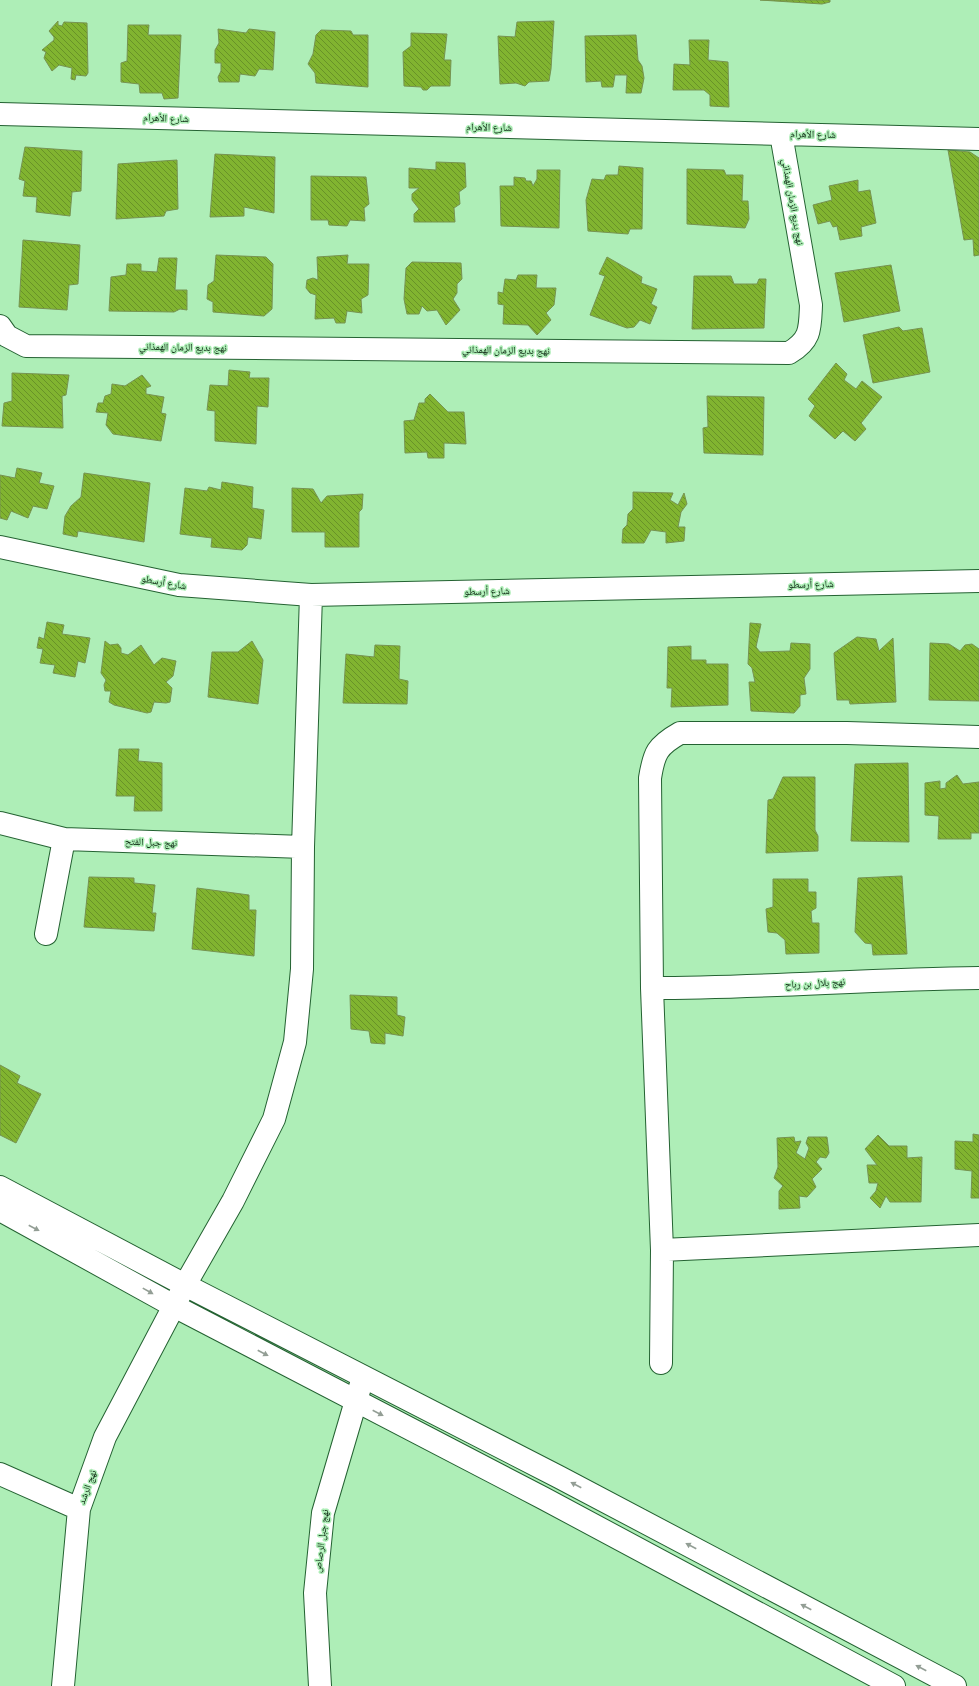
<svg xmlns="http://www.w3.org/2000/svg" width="979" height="1686" font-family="Quicksand,'Noto Naskh Arabic',sans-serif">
<defs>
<pattern id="building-back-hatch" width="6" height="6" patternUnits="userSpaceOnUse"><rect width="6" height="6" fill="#81b430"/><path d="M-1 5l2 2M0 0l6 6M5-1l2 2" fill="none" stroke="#689228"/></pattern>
</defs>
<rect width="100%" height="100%" fill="#aeeeb7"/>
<!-- building -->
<path fill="url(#building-back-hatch)" stroke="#769351" d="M760 0H830V2L822 4Z
M58 21V25L62 26 64 22 87 23 88 73 86 76 76 75 75 80 71 79 72 68 59 65 52 71 44 58 46 52 42 50 54 40V37L49 31Z
M554 21 551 69 549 81 529 82 525 86 516 83 500 84 498 36 515 37 517 22Z
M128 25H149L148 35H181L178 98 164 99 162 93H140L139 84 121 82V63L127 61Z
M218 29 246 33 249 29 275 32 273 70 259 69 255 76 240 74 239 82H219L218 77 221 71V63H215V50L219 43Z
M321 30 351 31 353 35H368V87L316 83 315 73 308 64 313 54 316 35Z
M411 33 447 34 444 60H451L450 86H431L427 90H423L421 87 404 86 403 52 411 46Z
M636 35 638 60 642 66 644 78 641 93H626L627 75H615L613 87H602L601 81 586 82 585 36Z
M689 40H709L708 60 728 62 729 107 710 106V95L704 90H673L674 64 690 65Z
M25 147 82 151 81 191 72 192 70 216 36 212 37 197 23 196 25 181 19 179Z
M948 150 970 152 979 158V255L974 256 973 239 964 240Z
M215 154 275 157 274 213 244 207V216L210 217Z
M177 160 178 209 166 211 164 216 116 219 118 164Z
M436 162 465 163 466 187 459 192 460 204 454 208 455 222H414V214L419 209 412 200V194L419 188H409V168L436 170Z
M619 166 643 168 642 229H630L628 234 588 231 586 200 592 179 604 180 606 175H618Z
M687 169 724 170 726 175H743L742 201H748L749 219 745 228 687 224Z
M537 170H560L559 228 501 226 500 186H514V177L525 178 526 181H531L533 186 537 179Z
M311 176 366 177 369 204 364 208 365 221 350 220 347 226 329 225 328 220H311Z
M858 180V192L870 190 876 223 861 227 862 236 840 240 837 226 833 227 830 221 818 224 813 205 832 200 829 186Z
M23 240 80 245 78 284 69 285 67 310 19 307Z
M216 255 266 257 273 264 272 309 264 316 213 312V302L207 299 208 285 214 281Z
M348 255 347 264H369L368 295 361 299 362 313 347 311 345 323H336L334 318 315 319 316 295 310 293 306 288 307 280 313 278 318 280 317 257Z
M607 257 642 277 641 283 657 289 651 304 657 307 650 324 640 320 634 327 627 328 590 315 605 276 599 274Z
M159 258H177L175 290H187V310L180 309 174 312 109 311 111 277 126 275 127 264H141V271L157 272Z
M412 262 461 263 462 279 457 284V293L453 299 460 310 446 325 437 310 427 311 422 306 419 314H407L404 299 406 268Z
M891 265 900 311 844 322 835 273Z
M518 275H537L536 288H556L554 305 546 313 551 320 537 335 528 325 503 324 504 305 498 304V292L503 293 505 279 516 280Z
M694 276H731L734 284H757L759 279H766L764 328 692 329Z
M899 327 903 331 922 328 930 372 873 383 863 335Z
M836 363 847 374 844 380 856 389 862 381 882 397 861 423 866 429 855 441 843 431 835 439 809 416 815 406 808 399Z
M229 370 250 372 249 378H269L268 407 257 406 256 444 215 441V411L207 410 210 385 228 386Z
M12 373 69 375 66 395 62 396 63 428 2 426 4 403 12 401Z
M142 375 151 386 146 388V394L164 397 161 413 166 414 161 441 113 434 106 425 108 413 96 412 98 403H103L105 396 111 394 112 384 125 386Z
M430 394 448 412H464L466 444 444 443V458H428L427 452 405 453 404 421 414 420 419 403H425V399Z
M707 396 764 397 763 455 704 453 703 428 708 427Z
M17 468 42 473 39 483 54 486 47 509 33 506 28 518 11 511 7 520 0 518V475L15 478Z
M84 473 150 483 144 542 78 531 77 537 63 534 65 516 71 506 81 497Z
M222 482 253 487 252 508 264 510 261 539 248 537 247 545 242 550 211 547 212 538 180 534 185 488 207 491 209 487 221 490Z
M292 488 313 489 321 503 327 496 363 494 362 509 359 512V547H325V532H292Z
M633 492 673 493 670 500 678 505 684 493 687 504 681 512 678 527H685L684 541 666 543V532L651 530 644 543H622L623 529 627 525 628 514 633 509Z
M47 622 64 625 62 634 90 638 85 663 78 661 75 677 53 673 55 665 40 663 43 649 37 648 39 637 44 639Z
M750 623 761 624 756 647 760 652 790 651 791 643 810 644V669L804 678 806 694 800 695V706L794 713 751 711 749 682H755L752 668 748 664Z
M857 637 876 639 879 651 893 638 896 702 850 704 849 700H837L834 653Z
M105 641 110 645 118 644 121 648V653L128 655 141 645 154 665 162 658 176 661 173 676 166 682 172 688 170 702 166 703 154 702 151 712 147 713 114 705 109 702 111 691H105L104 685 106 680 101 673Z
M252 641 263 660 258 704 208 697 212 652H238Z
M930 643 949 644 960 651 965 645 972 644 979 649V701L929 700Z
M375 645 400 646 399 679 408 681 407 704 343 703 346 654 374 657Z
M691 646V660H706V664H728V705L671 707 672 688H667L668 647Z
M119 749H139L138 761 162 763V811H134L135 796H116Z
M908 763 909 842 851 841 855 764Z
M957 775 963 784 979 782V833H971V839H938L939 816 925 815V783L940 781V789L946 788V783Z
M783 777H815V830L818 836V851L766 853 768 800 773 799Z
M902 876 907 954 873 955 872 944 865 943 855 932 858 878Z
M89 877 134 878V883L155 885 152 913H156L154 931 84 927Z
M773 879H808V892H816V908L811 911 812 923H819V953L786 954 785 940 777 933 768 932 766 909 773 907Z
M197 888 249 895V910H256L254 956 192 949Z
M350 995 397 997V1015L405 1017 403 1036 385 1033V1044L371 1043 369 1031 351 1029Z
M0 1065 20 1076 17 1083 41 1094 16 1143 0 1135Z
M973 1134 979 1135V1198H971L972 1171 955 1169V1141L973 1142Z
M878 1135 889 1146H907V1158L922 1157 921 1202H890L886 1196 880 1208 870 1198 876 1191 878 1183H869L867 1165H877L865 1149Z
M794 1137 795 1142 801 1141 796 1153 805 1159 809 1148 806 1143 808 1137H827L829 1153 826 1158 820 1157 816 1162 822 1169 812 1179 816 1187 807 1197 799 1196 800 1208 779 1209V1191L783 1186 774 1178 778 1167 777 1138Z"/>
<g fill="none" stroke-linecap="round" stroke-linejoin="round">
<!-- minor casing -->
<g stroke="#246232" stroke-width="24">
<path id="minor" d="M0 114 979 139
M0 326 7 336 26 346 789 353C811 340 810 329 811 305L781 134
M0 547 179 585 311 595 979 581
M0 823 64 839 303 847
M46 934 64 839
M652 988C761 988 870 979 979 978
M662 1250 979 1235
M661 1363 662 1250 652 988 650 778C654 753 657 746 680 733H847L979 737
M0 1474 79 1509
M63 1686 79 1509 105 1437 185 1285 233 1201 274 1119 295 1042 302 969 303 847 311 595
M320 1686 315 1593 323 1513 363 1377"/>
</g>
<!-- tertiary casing -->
<g stroke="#246232" stroke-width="24">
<path id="tertiary" d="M0 1187 185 1285 559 1477 955 1686
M0 1210 174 1306 543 1498 894 1686"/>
</g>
<!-- minor -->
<use href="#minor" stroke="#fff" stroke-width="22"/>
<!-- tertiary -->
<use href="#tertiary" stroke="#fff" stroke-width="22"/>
</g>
<!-- one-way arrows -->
<defs><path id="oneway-solid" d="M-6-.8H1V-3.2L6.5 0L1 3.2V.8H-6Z"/></defs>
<g fill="#939e95">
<use href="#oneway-solid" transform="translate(34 1228) rotate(28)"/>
<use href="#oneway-solid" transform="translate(148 1291) rotate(29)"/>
<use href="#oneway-solid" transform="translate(263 1353) rotate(28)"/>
<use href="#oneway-solid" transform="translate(378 1413) rotate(27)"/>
<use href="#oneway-solid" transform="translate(576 1485) rotate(-152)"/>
<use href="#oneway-solid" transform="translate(691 1546) rotate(-152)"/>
<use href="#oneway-solid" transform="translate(806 1607) rotate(-152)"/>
<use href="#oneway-solid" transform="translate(921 1668) rotate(-152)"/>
</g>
<g text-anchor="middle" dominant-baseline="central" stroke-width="3" stroke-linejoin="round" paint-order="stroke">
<!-- street labels -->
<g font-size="10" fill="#0e2813" stroke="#aeeeb7">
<text transform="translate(166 118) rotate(2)">شارع الأهرام</text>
<text transform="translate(489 127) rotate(1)">شارع الأهرام</text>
<text transform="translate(813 134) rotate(1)">شارع الأهرام</text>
<text transform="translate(793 202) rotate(80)">نهج بديع الزمان الهمذاني</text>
<text transform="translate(183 347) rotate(1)">نهج بديع الزمان الهمذاني</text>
<text transform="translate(506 350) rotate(1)">نهج بديع الزمان الهمذاني</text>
<text transform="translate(164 582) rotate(10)">شارع أرسطو</text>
<text transform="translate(811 584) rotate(-1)">شارع أرسطو</text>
<text transform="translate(487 591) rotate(-1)">شارع أرسطو</text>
<text transform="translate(151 842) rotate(2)">نهج جبل الفتح</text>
<text transform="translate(815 983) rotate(-3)">نهج بلال بن رباح</text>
<text transform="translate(87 1487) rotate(-70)">نهج الرشد</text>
<text transform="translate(321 1541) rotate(-83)">نهج جبل الرصاص</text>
</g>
</g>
</svg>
